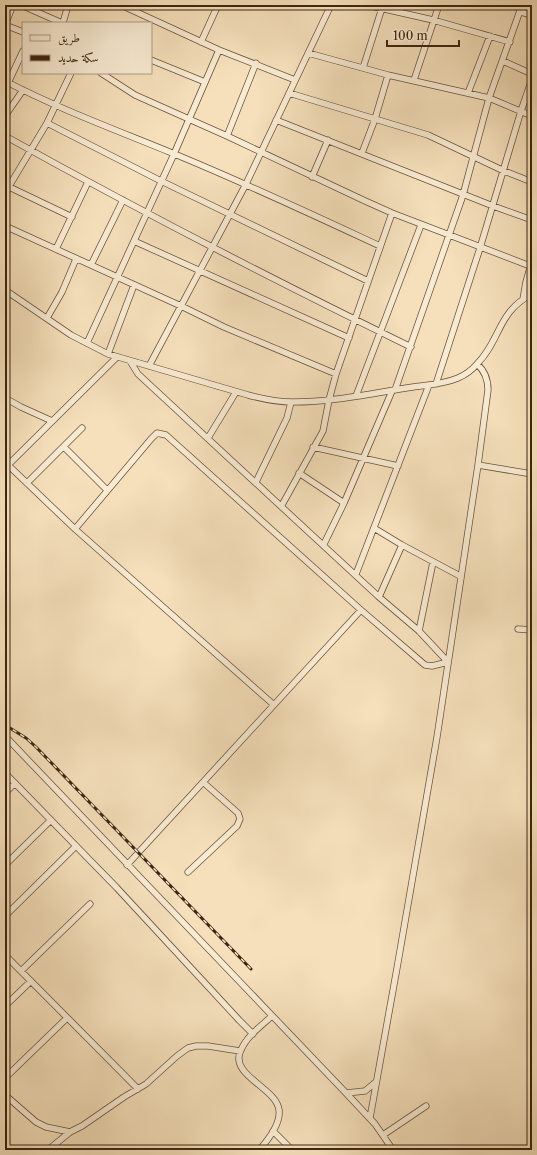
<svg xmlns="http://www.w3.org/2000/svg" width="537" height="1155" font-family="'Libre Caslon Text',Amiri,serif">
<rect width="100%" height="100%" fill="#f5e0bb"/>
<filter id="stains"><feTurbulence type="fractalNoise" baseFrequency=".005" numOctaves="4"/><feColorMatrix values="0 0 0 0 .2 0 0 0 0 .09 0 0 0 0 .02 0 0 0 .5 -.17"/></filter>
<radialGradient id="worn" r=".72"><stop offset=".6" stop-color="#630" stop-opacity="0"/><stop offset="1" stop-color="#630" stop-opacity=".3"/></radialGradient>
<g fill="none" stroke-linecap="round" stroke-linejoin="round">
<!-- minor casing -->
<g stroke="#6b543b" stroke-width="7">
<path id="minor" d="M21 5 62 23
M121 5 219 50 295 80
M367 5 433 20 510 42
M521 12 532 15
M63 23 68 5
M5 25 13 5
M5 25 23 32
M201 42 218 5
M308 53 388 75 489 98 532 116
M151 60 205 82
M503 61 532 74
M363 68 382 8
M101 73 135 95 227 136 363 200 392 213 530 266 532 269
M414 80 439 5
M5 81C59 109 116 130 172 153 243 182 311 214 380 246
M8 83 23 51
M289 93 428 135 504 171 532 182
M468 93 490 36
M5 116 23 90
M276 120 493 206 532 220
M47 123 161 181 368 281
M5 136C138 210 274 280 411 347
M227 136 256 63
M362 153 375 119 388 75
M312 177 328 140
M5 185 72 217
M5 193 47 123 71 73
M5 226 181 306 224 327 336 374
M134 241 349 338
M56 249 88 182
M91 265 123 200
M5 290 71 335 108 354 248 395C263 399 278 402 293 402 333 402 374 393 413 387 428 385 444 384 458 378 465 375 472 370 477 364 501 340 497 312 532 294
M523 299 526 282 532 261
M47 318 62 292 76 259
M87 343 174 154 219 50
M108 354 134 285
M149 366 246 184 331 5
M436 384 480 248 521 111 532 79
M395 390 463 195 489 98 522 5
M356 396 421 225
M5 398 21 407 52 421
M208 438 236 392
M64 447 107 490
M313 447 398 466
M8 465 75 529 274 705
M478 465 532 474
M5 468 117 357
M299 473 344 503
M256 482 287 418 291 402
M27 483 82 428
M282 505 323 431 329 400 336 374 392 213
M374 528 402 545 460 576
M75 529 151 439 157 433 166 435 361 610 425 665 432 666 448 662 419 631 379 597 138 374 130 361
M324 544 344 503 392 391
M356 574 429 385
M379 597 402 545
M518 629 532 630
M419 631 433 562
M5 736 346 1093 375 1124 393 1150
M5 773 117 888 239 1020 253 1034
M5 793 15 783
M5 865 51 820
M127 865 361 610
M188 872 237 826 240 819 238 813 204 783
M5 916 76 846
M5 955 138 1089
M21 971 90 904
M5 1006 31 981
M5 1078 67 1018
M346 1093 365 1091 376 1082
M5 1095 36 1122 46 1127 70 1132
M370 1118 397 968 437 737 478 465 488 390C488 380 485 371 477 364
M273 1131 292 1150
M383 1135 426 1106
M48 1150 70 1132 82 1126 124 1097 146 1084 177 1056 188 1048 196 1046H208L240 1051
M259 1150C268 1140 281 1124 279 1110 277 1088 228 1075 241 1050 247 1036 261 1026 272 1016"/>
</g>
<!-- minor -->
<use href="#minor" stroke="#f8ebd3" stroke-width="5.5"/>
<!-- rail casing -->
<g stroke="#3d2610" stroke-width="3">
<path id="rail" d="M5 725 26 738 36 747 251 969"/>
</g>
<!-- rail -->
<use href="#rail" stroke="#f8ebd3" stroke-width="1.5" stroke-dasharray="4.5" stroke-linecap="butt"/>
</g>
<!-- margin -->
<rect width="537" height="1155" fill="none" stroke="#f5e0bb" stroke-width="20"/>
<rect x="6" y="6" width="525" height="1143" fill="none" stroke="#3d2610" stroke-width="2"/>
<rect x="10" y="10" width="517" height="1135" fill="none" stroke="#3d2610"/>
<!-- legend -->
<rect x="22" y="22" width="130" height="52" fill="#f8ebd3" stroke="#ad9c85"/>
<rect x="30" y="35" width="20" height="6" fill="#f8ebd3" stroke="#ad9c85"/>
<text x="58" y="42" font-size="12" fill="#3d2610">طريق</text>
<rect x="30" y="55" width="20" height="6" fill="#3d2610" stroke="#ad9c85"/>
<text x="58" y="62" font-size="12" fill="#3d2610">سكة حديد</text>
<!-- scale -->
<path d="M387 40v6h72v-6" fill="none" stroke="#3d2610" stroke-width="2"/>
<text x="393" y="40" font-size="12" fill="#3d2610" stroke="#f8ebd3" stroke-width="3" paint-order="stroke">100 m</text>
<rect width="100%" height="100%" filter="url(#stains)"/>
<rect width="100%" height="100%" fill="url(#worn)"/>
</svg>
